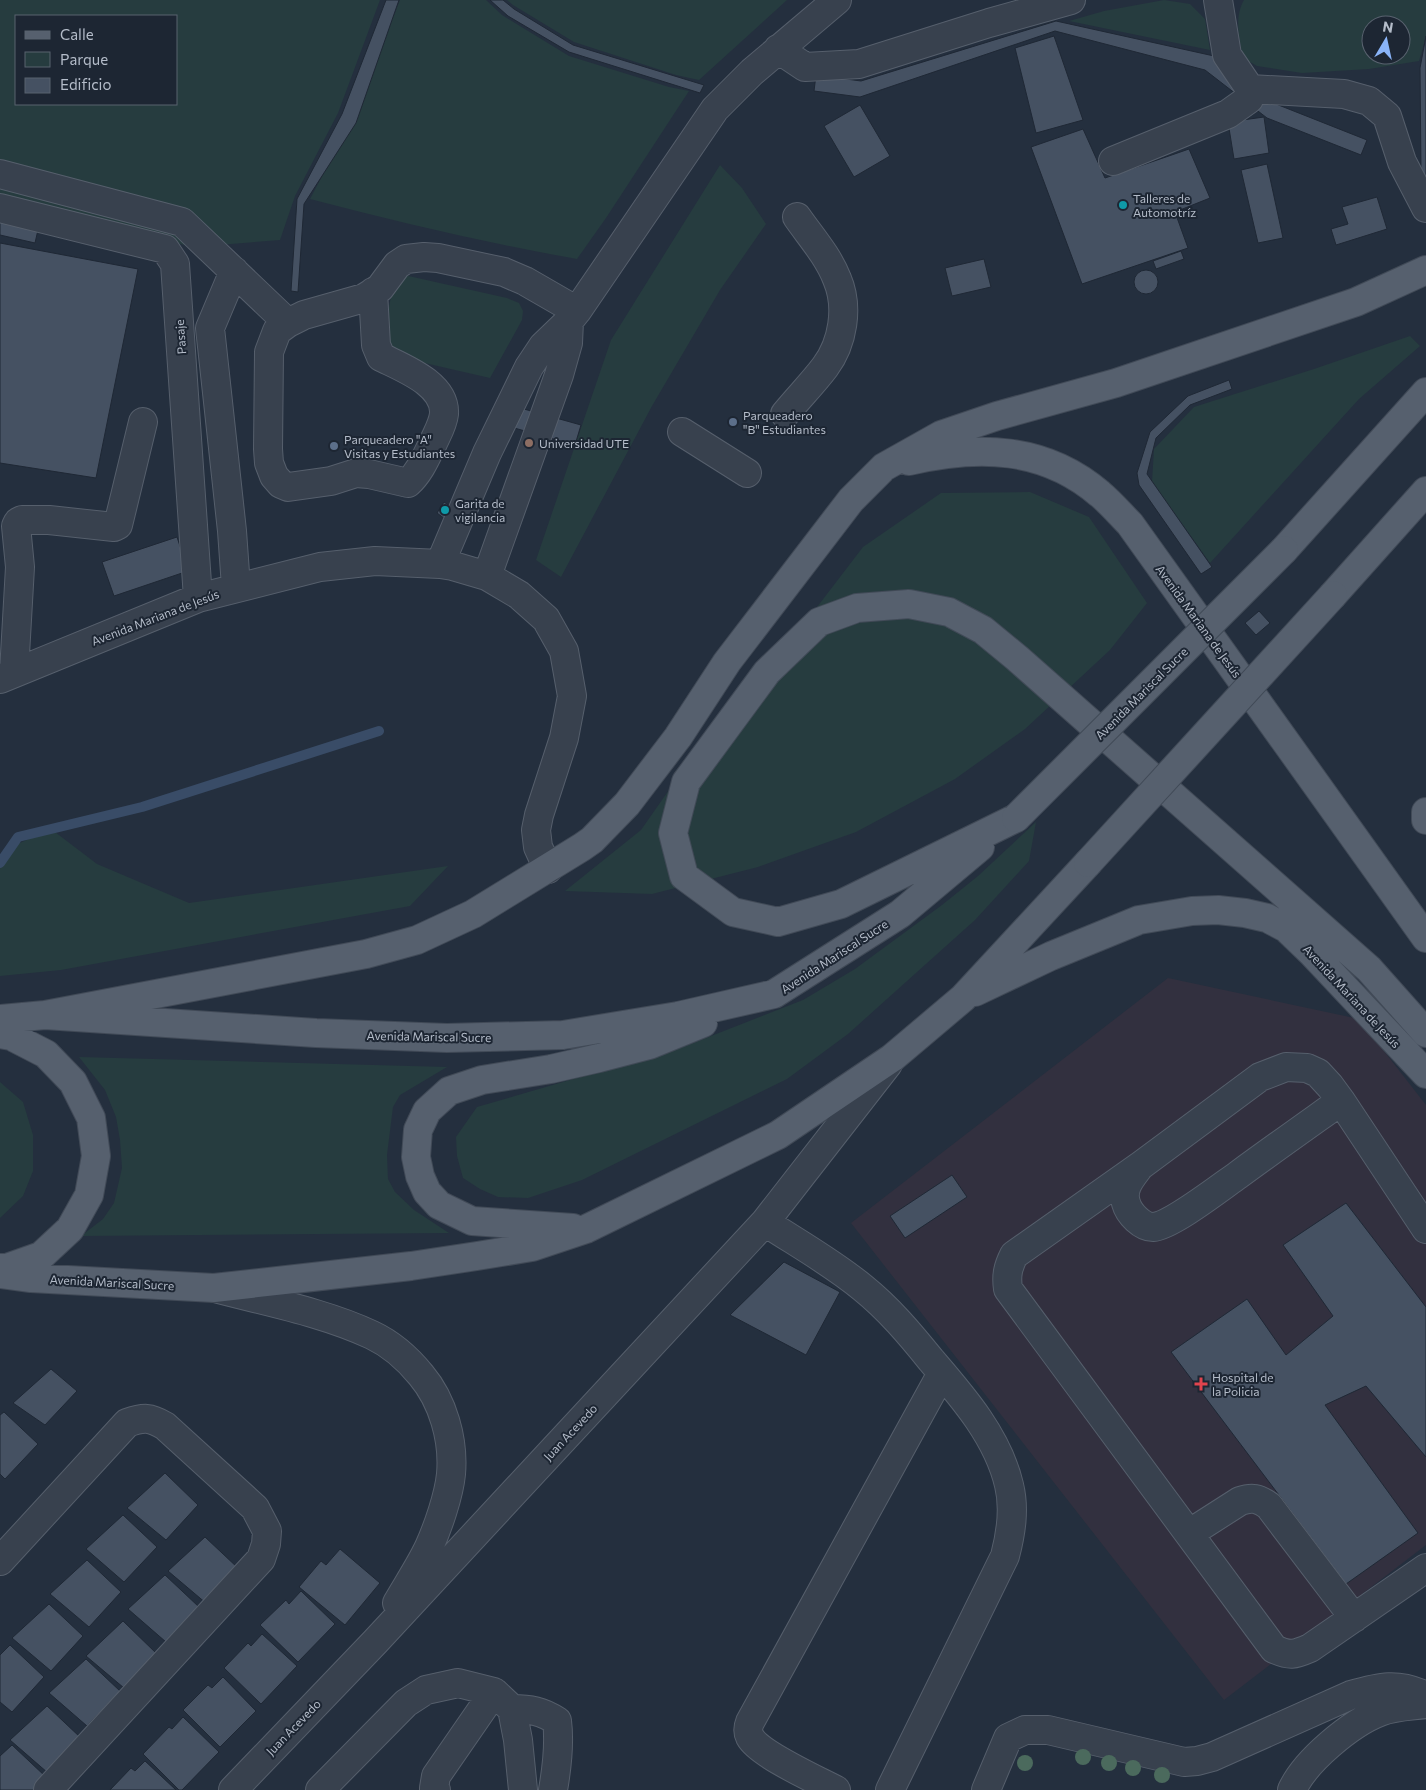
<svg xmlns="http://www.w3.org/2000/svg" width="1426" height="1790" font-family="Commissioner,sans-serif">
<rect width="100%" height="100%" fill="#242f3e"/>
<!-- medical -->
<path fill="#32303f" d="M1168 978 1359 1019 1426 1105V1545L1224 1700 851 1223Z"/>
<!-- green -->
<path fill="#263c3f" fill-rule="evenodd" d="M0 0H380L338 113 295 196 280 240 193 247 0 201ZM16 16H176V104H16Z
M400 0H486L502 15 569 56 669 87 689 91 606 218 577 259C487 243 398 222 310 199L353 118Z
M507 0H787L699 80 676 75 574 42 513 5Z
M1164 0 1190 4 1205 19 1210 50 1069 21 1104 11Z
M1244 0H1426V37L1419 61 1369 69 1302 73 1257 66 1243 58C1239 39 1234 17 1244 0ZM1371 25H1401V55H1371Z
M720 165 742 188 766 224 720 290 652 406 561 577 536 560 611 340Z
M395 273 507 298 519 303 523 311 522 320 490 378 381 353Z
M1410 336 1420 346 1359 399 1210 563 1152 482 1154 449 1194 407 1314 369Z
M1030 492 1089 517 1147 603 1110 650 1025 729 955 779 856 832 758 867 652 894 565 891 641 830 676 780 814 611 863 547 941 493Z
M1036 822 1029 861 975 920 848 1034 787 1079 582 1180 528 1198 498 1197 480 1189 463 1178 457 1156 456 1137 477 1107 683 1047 803 1000 855 969 942 905 978 876Z
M51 829 97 864 189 903 448 866 410 906 61 970 0 976V863L11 847Z
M79 1057 447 1067 400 1095 393 1107 387 1155 388 1179 395 1192 414 1210 449 1233 81 1236 103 1219 114 1203 122 1168 120 1140 116 1117 105 1090Z
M0 1082 23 1102 33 1135V1171L23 1196 0 1218Z"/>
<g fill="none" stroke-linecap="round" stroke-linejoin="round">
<!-- stream -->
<path stroke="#394c67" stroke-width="10" d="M0 863 18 837 142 807 379 731"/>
</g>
<!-- building -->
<path fill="#455162" stroke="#1f2835" d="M386 0H399L356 123 304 204 298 292 291 291 297 199 342 114Z
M490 0H503L514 9 573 45 704 85 700 93 569 52 508 16Z
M1056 21 1214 56 1276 104 1367 140 1361 155 1267 118 1205 70 1055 31 860 97 814 91 816 75 861 81Z
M1054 36 1083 120 1036 133 1015 48Z
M1426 36V178L1421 172 1420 68Z
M860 105 890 156 854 177 824 126Z
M1264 117 1269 153 1234 159 1228 122Z
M1083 129 1105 178 1189 149 1210 198 1175 212 1188 248 1082 284 1031 147Z
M1267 164 1283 238 1258 243 1241 170Z
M1377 197 1387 229 1336 245 1331 229 1348 224 1342 207Z
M0 215 40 221 35 243 0 235Z
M0 243 138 269 96 478 0 463Z
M1181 251 1184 259 1156 269 1153 261Z
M984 259 991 287 952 296 945 268Z
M1134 282a12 12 0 1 1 24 0a12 12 0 1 1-24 0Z
M1229 380 1232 389 1190 405 1156 438 1147 474 1212 567 1201 574 1139 485 1137 473 1150 432 1188 396Z
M506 404 581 425 575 445 500 424Z
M444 502 453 508 445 519 437 513Z
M177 537 188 571 114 596 102 562Z
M1259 611 1270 623 1256 635 1245 623Z
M952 1175 967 1197 905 1238 890 1216Z
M1346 1203 1426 1307V1457L1366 1386 1325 1405 1418 1533 1346 1584 1171 1352 1247 1299 1286 1355 1333 1316 1283 1245Z
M784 1262 840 1292 806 1355 730 1315Z
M51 1369 77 1391 45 1425 13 1403Z
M4 1412 38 1444 5 1479 0 1474V1415Z
M165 1473 198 1505 166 1540 127 1508Z
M123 1515 157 1547 124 1582 86 1549Z
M205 1537 239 1569 207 1604 168 1571Z
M340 1549 380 1583 345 1625 299 1587 321 1561 326 1565Z
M87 1560 121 1592 89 1627 50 1594Z
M165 1575 199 1607 166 1642 128 1609Z
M301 1591 335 1624 298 1662 260 1625 286 1600 289 1604Z
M49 1604 83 1636 51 1671 12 1638Z
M123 1621 157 1654 124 1688 86 1656Z
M262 1634 297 1666 261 1704 224 1668 248 1643 251 1646Z
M10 1645 44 1677 12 1712 0 1702V1655Z
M86 1659 120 1691 87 1726 49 1693Z
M223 1677 256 1711 220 1747 183 1710 208 1685 212 1688Z
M47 1706 81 1738 48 1773 10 1740Z
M183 1717 219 1752 182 1790H179L143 1754 169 1727 172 1729Z
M12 1745 46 1777 33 1790H0V1756Z
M145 1761 176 1790H110L131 1768 135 1771Z"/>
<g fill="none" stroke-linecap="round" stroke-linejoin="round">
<!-- minor casing -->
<g stroke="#565f6c" stroke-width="30">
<path id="minor" d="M778 49 805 67 859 64 989 23 1071 0
M1250 89 1344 94 1369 101 1387 116 1402 162 1426 208
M1113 161 1228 114 1249 99 1250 89 1227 55 1218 0
M0 174 182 222 288 323
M0 208 165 249 175 264 198 598
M234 271 210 328 232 531 236 587
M373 292 376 345 381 357C403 368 446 384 444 414 443 424 437 434 433 443 426 457 420 472 408 483L369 474 356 473 331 481 288 487 281 484 274 476 269 463 268 449 269 352 277 331 288 323 304 315 364 298 380 288 397 265 406 259 424 257 438 258 504 272 525 281 577 311
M785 414C798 398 813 383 825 367 843 343 849 307 837 279 828 256 811 237 797 217
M682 432 747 473
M440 564 487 453 529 367 543 346 569 321 577 311 715 109 752 72 837 0
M487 576 559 375 568 343 569 321
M14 672 20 567 16 526 18 522 22 520H49L114 527 118 525 143 422
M0 679 198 598 320 567 375 561 440 564 453 566 487 576 519 595 546 619 564 651 572 696 564 738 539 815 536 830 538 847 548 869
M1341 1101C1306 1126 1272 1150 1238 1175 1222 1186 1171 1226 1153 1227 1142 1227 1129 1214 1126 1203 1121 1188 1132 1177 1140 1166L1260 1077 1286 1067 1307 1068 1318 1073 1330 1086 1341 1101 1426 1229
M1140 1166 1014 1255C1008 1267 1006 1275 1008 1289L1274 1649C1290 1656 1294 1655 1310 1648L1426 1568
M765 1222C797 1243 833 1263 863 1288 889 1309 910 1334 931 1360 962 1396 998 1437 1009 1485 1015 1509 1011 1533 1005 1556L890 1790
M215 1288C267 1302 323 1312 372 1335 391 1344 408 1359 421 1375 443 1401 454 1440 451 1474 449 1495 438 1527 429 1547 420 1566 408 1584 397 1603
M1190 1533 1240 1501C1252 1497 1258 1498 1269 1506L1354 1618
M0 1561 127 1423C144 1417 150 1417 165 1426L255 1508 267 1531 266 1544 261 1559 48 1790
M512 1709C530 1709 542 1711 557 1721 560 1744 557 1767 553 1790
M233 1790 375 1642 765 1222 888 1064
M320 1790 406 1703 426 1690 458 1683 494 1692 512 1709 518 1740 523 1790
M436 1790 434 1788 436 1776 494 1692
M836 1790C817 1780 759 1754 750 1737 747 1731 748 1727 750 1722L942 1373
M986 1790 1008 1738 1025 1730H1048L1184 1762 1197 1761 1212 1757 1351 1695C1379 1687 1398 1682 1426 1696
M1292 1790C1305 1761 1351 1723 1380 1712 1394 1706 1412 1706 1426 1704"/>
</g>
<!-- major casing -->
<g stroke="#414a57" stroke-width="30">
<path id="major" d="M909 461C978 445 1044 446 1100 494 1111 503 1120 514 1130 524L1426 938
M1284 550 1426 392
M1333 595 1426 491
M1426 812V820
M1016 818 841 904 778 922 733 912 684 876 673 833 686 782 767 672 819 622 857 608 909 604 949 612 983 630 1017 658 1369 969 1426 1033
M975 992 1051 956 1139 920 1192 911 1218 910 1245 913 1267 918 1286 928 1312 953 1426 1074
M45 1015 366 954 417 940 473 914 582 847 592 840 627 804 678 737 727 662 851 500 884 467 941 435 997 416 1116 383 1356 302 1426 270
M0 1019 45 1015 316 1033 447 1038 563 1035 678 1016 774 994 900 914 980 847
M0 1034 11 1036 46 1054 73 1082 91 1118 96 1156 89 1195 70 1229 41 1256 7 1268H0
M573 1228 472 1221 439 1205 427 1192 420 1176 416 1157 418 1130 427 1111 449 1091 482 1080 551 1069 599 1058 649 1045 703 1023
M0 1274 31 1278 214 1288 411 1266 477 1256 532 1247 586 1229 778 1135 892 1058 963 998 1088 863"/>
</g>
<!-- minor -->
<use href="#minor" stroke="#38414e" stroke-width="28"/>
<!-- major -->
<use href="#major" stroke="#56606e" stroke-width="28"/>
<!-- major-bridge casing -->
<g stroke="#414a57" stroke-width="30" stroke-linecap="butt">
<path id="major-bridge" d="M1016 818 1284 550
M1088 863 1333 595"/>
</g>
<!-- major-bridge -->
<use href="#major-bridge" stroke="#56606e" stroke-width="28"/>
</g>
<!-- trees -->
<g fill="#4b6a5d">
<circle cx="1083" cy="1757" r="8"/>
<circle cx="1025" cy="1763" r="8"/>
<circle cx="1109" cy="1763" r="8"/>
<circle cx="1133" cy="1768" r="8"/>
<circle cx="1162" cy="1775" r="8"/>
</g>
<!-- markers -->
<g fill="#0f9aa8" stroke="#1d2633" stroke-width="2">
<circle cx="1123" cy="205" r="5"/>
<circle cx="445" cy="510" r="5"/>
</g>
<g fill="#5c6f8a" stroke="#1d2633" stroke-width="2">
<circle cx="733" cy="422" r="5"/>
<circle cx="334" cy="446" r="5"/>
</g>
<circle fill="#8d6e63" stroke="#1d2633" stroke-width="2" cx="529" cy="443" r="5"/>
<path fill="#e0444e" stroke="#1d2633" stroke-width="2" d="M1198.5 1376.5h5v5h5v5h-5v5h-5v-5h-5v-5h5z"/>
<g text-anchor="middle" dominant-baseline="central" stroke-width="4" stroke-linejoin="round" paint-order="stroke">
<!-- poi labels -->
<g font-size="12" fill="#b4bcc9" stroke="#1d2633" text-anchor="start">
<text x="1133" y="198">Talleres de<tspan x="1133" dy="14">Automotríz</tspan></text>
<text x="743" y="415">Parqueadero<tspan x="743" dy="14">"B" Estudiantes</tspan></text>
<text x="344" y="439">Parqueadero "A"<tspan x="344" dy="14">Visitas y Estudiantes</tspan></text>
<text x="539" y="443">Universidad UTE</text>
<text x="455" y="503">Garita de<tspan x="455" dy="14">vigilancia</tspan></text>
<text x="1212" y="1377">Hospital de<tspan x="1212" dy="14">la Policia</tspan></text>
</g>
<!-- street labels -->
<g font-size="12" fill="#b4bcc9" stroke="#1d2633">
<text transform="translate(180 337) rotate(-94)">Pasaje</text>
<text transform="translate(155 617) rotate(-21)">Avenida Mariana de Jesús</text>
<text transform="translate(1199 621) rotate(54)">Avenida Mariana de Jesús</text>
<text transform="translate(1141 693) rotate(-45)">Avenida Mariscal Sucre</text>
<text transform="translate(834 956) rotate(-33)">Avenida Mariscal Sucre</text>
<text transform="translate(1352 996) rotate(47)">Avenida Mariana de Jesús</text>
<text transform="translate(429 1036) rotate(1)">Avenida Mariscal Sucre</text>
<text transform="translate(112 1282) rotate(3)">Avenida Mariscal Sucre</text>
<text transform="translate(570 1432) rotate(-47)">Juan Acevedo</text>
<text transform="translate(293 1727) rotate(-46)">Juan Acevedo</text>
</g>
</g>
<!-- legend -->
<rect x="15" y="15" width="162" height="90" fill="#1d2633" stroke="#59626f"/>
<rect x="25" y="31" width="25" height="8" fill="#56606e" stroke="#59626f"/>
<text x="60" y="40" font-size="15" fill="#b4bcc9">Calle</text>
<rect x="25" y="52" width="25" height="15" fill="#263c3f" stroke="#59626f"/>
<text x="60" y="65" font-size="15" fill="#b4bcc9">Parque</text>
<rect x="25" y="78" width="25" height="15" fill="#455162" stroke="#59626f"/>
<text x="60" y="90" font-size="15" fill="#b4bcc9">Edificio</text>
<!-- north arrow -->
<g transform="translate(1386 40) rotate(9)"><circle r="24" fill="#1d2633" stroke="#59626f"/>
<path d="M0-4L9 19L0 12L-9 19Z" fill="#8ab4f8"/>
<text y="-8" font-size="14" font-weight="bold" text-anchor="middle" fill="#b4bcc9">N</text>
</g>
</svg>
